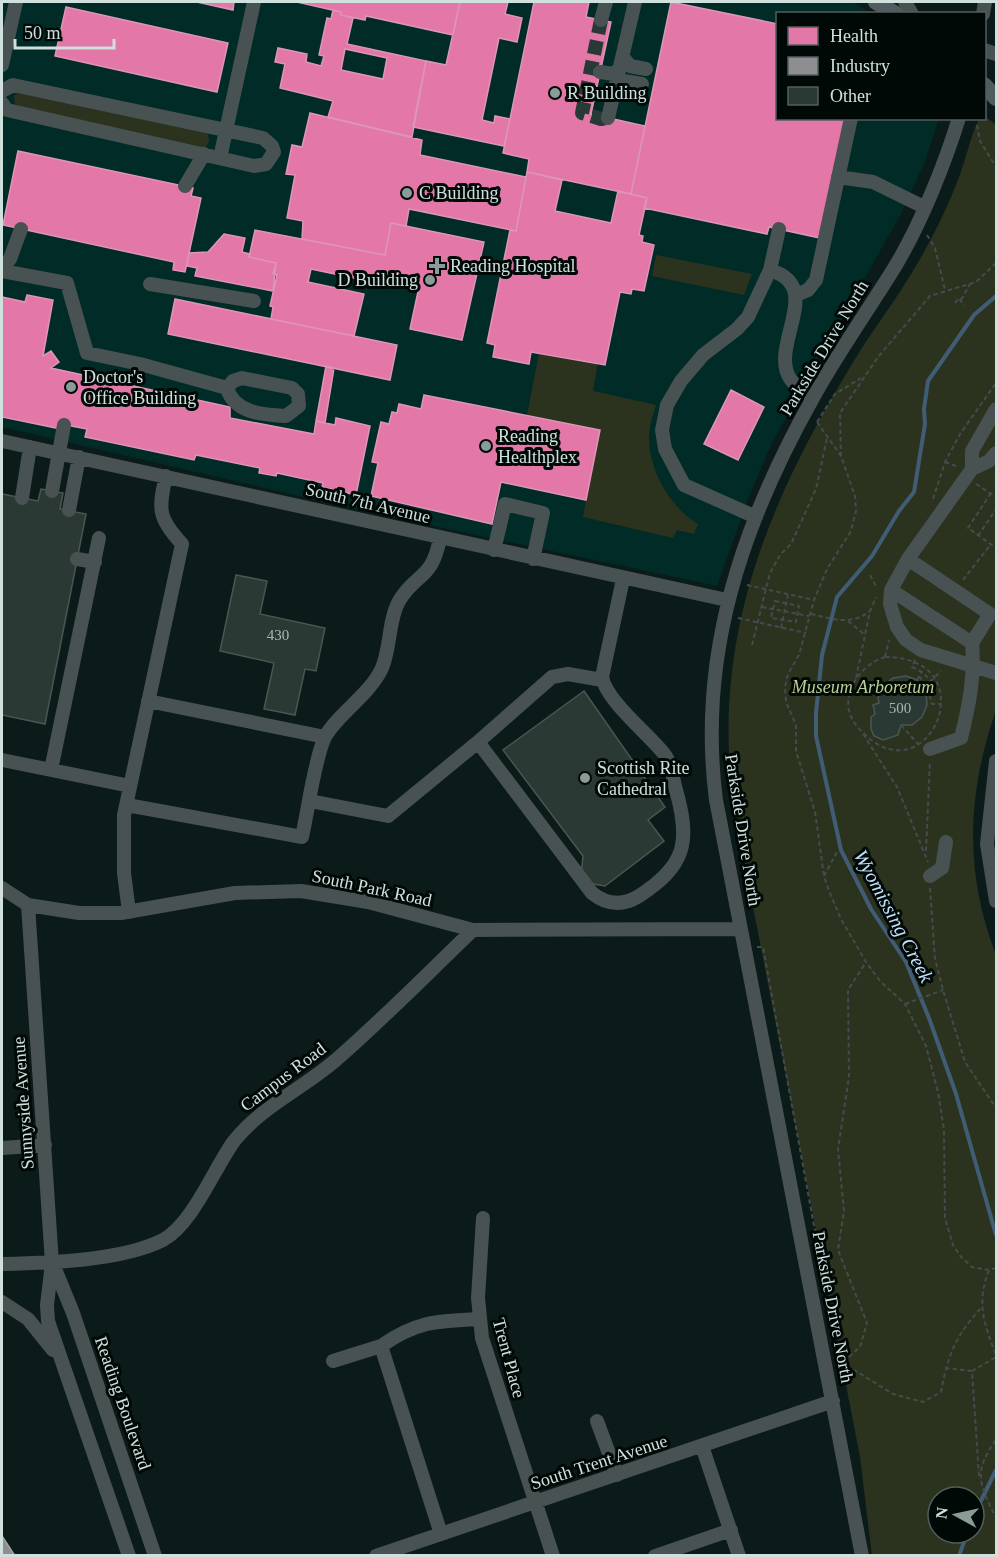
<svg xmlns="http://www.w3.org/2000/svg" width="998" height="1557" font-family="Georgia,serif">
<rect width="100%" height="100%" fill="#0a1b19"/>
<!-- built -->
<path fill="#012b26" d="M2 2H853L870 13 778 14V118L939 119 924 164 901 214 773 441 750 494 717 586 377 514 2 427Z"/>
<!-- green -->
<path fill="#2b331f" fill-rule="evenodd" d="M20 91 203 130 208 134 209 141 205 149 15 105 14 96Z
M987 118 996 125V710C967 794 964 871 996 955V1555L872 1556 860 1457 734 809C709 631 773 490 865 343 881 319 898 296 913 271 931 241 947 209 959 177 966 159 970 138 978 121ZM938 1497H974V1533H938Z
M656 255 752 274 744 295 652 276Z
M539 353 598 363 593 391 656 405C654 412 651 420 650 427 644 463 669 507 698 524L694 534 677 530 673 538 583 517 599 431 527 415Z"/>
<!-- health -->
<path fill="#e377a8" stroke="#dd96b8" stroke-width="1.5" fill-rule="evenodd" d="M197 2H234L233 10Z
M297 2H460L453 35 366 16 365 20 341 15V12Z
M460 2H508L505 14 522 18 517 42 499 38 482 120 494 123 495 116 510 119 504 146 413 127 426 61 446 65Z
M534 2H589L586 17 611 22 591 114 645 126 631 194 527 172 529 159 503 153Z
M671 2 778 24V118H846L820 238 769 227 767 234 644 208 647 198 631 194Z
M66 7 228 43 217 92 55 56Z
M333 10 341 12V15L353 18 347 44 426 61 412 137 328 117 333 101 280 88 285 64 275 62 278 48 307 54 306 62 321 66 324 56 319 55 327 18 331 19ZM345 49 387 58 383 79 341 70Z
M310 113 422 140 420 155 526 177 516 231 409 209 406 226 391 223 385 255 302 239 303 221 287 218 295 175 286 174 292 145 302 147Z
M18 151 193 188 191 196 201 198 185 272 173 270 174 262 3 225Z
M527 172 562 180 555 211 611 223 618 191 647 198 639 235 643 236 642 242 654 245 644 291 632 289 631 294 620 292 605 365 531 352 529 364 493 357 495 345 487 343 510 230 516 231Z
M391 223 484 242 462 340 410 329 419 287 374 277 373 282 311 269 308 282 364 294 354 336 271 319 273 307 270 306 277 275 273 274 276 263 249 257 255 230 385 255Z
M224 234 245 238 242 252 250 254 249 257 276 263 273 291 195 276 197 268 187 266 189 253 208 252Z
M27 295 53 300 43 356 51 351 59 362 51 368 230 407V418L314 434 316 421 335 425 336 418 370 426 356 495 322 487 323 483 277 473 276 476 259 473 260 468 196 455 194 460 85 437 87 429 61 424V429L2 417V297L25 302Z
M175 299 397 345 390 380 168 334Z
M326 366 334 368 325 423 316 421Z
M731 390 764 407 738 460 704 444Z
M424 395 600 430 586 500 501 482 492 524 371 496 378 463 372 462 381 422 389 424 392 412 397 413 399 404 421 409Z"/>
<!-- industry -->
<path fill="#8d8d92" stroke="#a1a6a8" stroke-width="1.5" d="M2 1536 15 1556H2Z"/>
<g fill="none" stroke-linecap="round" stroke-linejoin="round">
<!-- stream -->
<path stroke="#415d75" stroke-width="4" d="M996 296 974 315 928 381 924 409 925 424 914 492 899 511 872 556 837 597 822 655 816 713V736L841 850 871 909 906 962 929 1018 956 1094 996 1235
M974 1515 996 1470
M959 1556 967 1533"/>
</g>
<!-- building -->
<path fill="#2b3934" stroke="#495652" stroke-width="1.5" d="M41 489 63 493 60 509 86 514 45 724 2 715V494L38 501Z
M236 575 267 581 260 614 325 628 316 671 305 669 295 715 264 709 274 663 220 651Z
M906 676 917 680 926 692 927 705 922 717 912 725H901L898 735 883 740 874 736 871 729V717L875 714 873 705 879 703 878 698 883 686 893 678Z
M584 691 665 807 648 820 664 841 605 886 587 883 581 875 583 856 503 750Z"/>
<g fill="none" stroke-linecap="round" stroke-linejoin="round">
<!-- minor-tunnel -->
<path stroke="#283936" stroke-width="14" stroke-dasharray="14 7" stroke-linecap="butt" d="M601 20 582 113 601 119 608 118"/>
<!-- path -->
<path stroke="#434c4d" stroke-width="2" stroke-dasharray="4.5 3" stroke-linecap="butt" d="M977 125 980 141 996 167
M927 235 935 248 945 290
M996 263 976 282 930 296 878 357 840 413 841 456 855 496 856 511 851 531 827 569 814 600 799 655 788 674 785 687 786 702 796 725V751L815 812 824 876 829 891 841 919 866 962 880 981 905 1004 926 1046 938 1092 944 1130 945 1218 953 1245 961 1257 972 1267 989 1270 996 1268
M961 300 970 284
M955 303 959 298 964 306
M817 422 835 394 861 378
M817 422 841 456
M945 462 956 466
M976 484 996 497
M991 493 968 528 996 548
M933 499 945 462 960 434 996 383
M978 536 996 509
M870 575 877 588
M963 580 991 544
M747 585 814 600
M775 601 799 606 796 622 771 618Z
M762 607 809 616
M811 614C833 619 851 626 870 611
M738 618 806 633
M848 621 865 635
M781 628 788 595
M752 645 770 573 780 555 791 544 816 489 827 438
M885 657C992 657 925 809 856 725 836 700 858 665 885 657Z
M885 657 889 640
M915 660 912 667 922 672 931 681 941 671
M919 676 927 686 932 704H941
M856 678 870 611 876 597
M917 680 922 672
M901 725 919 745
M863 734 897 787 928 862
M926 851 930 761
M824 876 837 852
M930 888 935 959 943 990 965 1062 996 1108
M757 947H763L825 1286
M905 1004 943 990
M989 1270C976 1303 984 1324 996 1355
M838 1367 860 1347 867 1323 838 1250 844 1211 838 1149 849 1077 848 990 866 962
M945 1368 972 1371
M839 1370 851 1368 893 1394 923 1402 941 1392C948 1354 956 1335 982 1307
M996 1440C972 1473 980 1485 996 1518
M979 1476 972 1371 996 1357"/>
<!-- minor -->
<path stroke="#485252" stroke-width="14" d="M905 2 912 14
M983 14 985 2
M601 20 606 2
M984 50 996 54
M623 57 630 66 646 69
M2 65 16 2
M600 72 614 74 620 68
M616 86 624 81 642 84
M2 91 13 85 263 138 272 146 274 152 266 164 254 166 7 110 2 103
M608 118 635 2
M220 158 254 2
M838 177 873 182 924 207
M185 186 204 154
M2 267 10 259 21 229
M770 270 779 229
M2 271 67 283 87 353 140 364 227 388
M150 284 254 301
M796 295 808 290 816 280 851 118
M242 378 292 388 298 394 299 406 286 416C263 415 234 413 227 388L233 381Z
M2 441 727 600
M996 453 989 461 972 469 908 559 891 590 890 604 897 627 906 640 921 650 996 673
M972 469V451L996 409
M22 498 30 447
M69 510 79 457
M756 517 684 485 665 449 662 430 667 405 681 381 703 355 737 329 748 317 770 270C827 287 767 347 791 380 796 387 806 392 813 397
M494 550 505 504 543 513 533 559
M77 559 95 562
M891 590 972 643 990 614 908 559
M148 701 325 737
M478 742 552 677 568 674 602 680
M930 749 961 738C969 706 975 676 972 643
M2 760 130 786
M996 761 987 844 996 901
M51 770 99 538
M310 801 388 816 478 742 592 893C607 905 623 906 639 896 685 866 691 843 676 790 673 780 672 764 665 755 649 734 607 702 602 677L623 579
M127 805 302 837C308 810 314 763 324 739 334 717 370 695 382 668 391 647 388 621 399 601 416 572 432 581 440 538
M930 876 942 868 946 842
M2 888 28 905 79 913H121L235 893 301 891 368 902 473 930 741 929
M28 905 52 1263 47 1305 48 1321 129 1556
M129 912 124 873V815L182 544C158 518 158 509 166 476
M2 1148 45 1145
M483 1218 478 1298 482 1338 553 1556
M2 1264C48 1263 121 1261 163 1240 192 1225 215 1167 234 1141 262 1106 304 1088 337 1059 384 1018 428 973 473 930
M53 1264 73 1313 155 1556
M2 1302 28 1319 53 1350
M333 1361 381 1346
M597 1421 617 1475
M702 1446 739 1556
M441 1534 381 1346C417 1321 437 1321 479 1319
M376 1556 833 1401
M655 1556 731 1530
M862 1556 716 800C697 654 743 522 814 396 839 351 869 309 896 265 921 223 944 166 959 118"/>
<!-- major -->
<path stroke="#515c5e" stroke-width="16" d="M876 2 896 14
M984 85 996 98"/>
<!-- minor-bridge -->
<path stroke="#485252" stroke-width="14" d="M52 491 64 425"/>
</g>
<!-- markers -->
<g fill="#8a9b98" stroke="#010907" stroke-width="2">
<circle cx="555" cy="93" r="6"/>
<circle cx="407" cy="193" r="6"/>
<path d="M434 257h6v6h6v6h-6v6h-6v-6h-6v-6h6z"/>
<circle cx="430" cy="280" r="6"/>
<circle cx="71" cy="387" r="6"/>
<circle cx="486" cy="446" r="6"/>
<circle cx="585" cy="778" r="6"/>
</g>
<g text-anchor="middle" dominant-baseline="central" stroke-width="6" stroke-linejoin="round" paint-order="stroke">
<!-- number labels -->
<g font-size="15" fill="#a6b6b3">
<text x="278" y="635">430</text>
<text x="900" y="708">500</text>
</g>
<!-- poi labels -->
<g font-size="18" fill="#cfe0dd" stroke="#010907" text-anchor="start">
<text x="567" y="93">R Building</text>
<text x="419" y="193">C Building</text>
<text x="450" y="266">Reading Hospital</text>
<text x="418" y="280" text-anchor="end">D Building</text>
<text x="83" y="377">Doctor's<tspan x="83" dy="21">Office Building</tspan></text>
<text x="498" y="436">Reading<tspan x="498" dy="21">Healthplex</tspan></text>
<text x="597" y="768">Scottish Rite<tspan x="597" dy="21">Cathedral</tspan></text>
</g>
<!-- street labels -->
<g font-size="18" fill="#cfe0dd" stroke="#010907">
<text transform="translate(824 348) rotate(-59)">Parkside Drive North</text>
<text transform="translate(368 503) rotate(13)">South 7th Avenue</text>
<text transform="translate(743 830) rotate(81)">Parkside Drive North</text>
<text transform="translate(372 888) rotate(12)">South Park Road</text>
<text transform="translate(283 1077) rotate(-37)">Campus Road</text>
<text transform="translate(23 1103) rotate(-94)">Sunnyside Avenue</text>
<text transform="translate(833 1307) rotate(79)">Parkside Drive North</text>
<text transform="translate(509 1358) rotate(75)">Trent Place</text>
<text transform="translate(123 1403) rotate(71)">Reading Boulevard</text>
<text transform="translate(599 1462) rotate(-18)">South Trent Avenue</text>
</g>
<!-- park labels -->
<g font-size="18" font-style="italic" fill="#bccf92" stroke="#010907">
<text x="863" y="687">Museum Arboretum</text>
</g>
<!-- water labels -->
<g font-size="20" font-style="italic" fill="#c1e0fc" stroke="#010907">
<text transform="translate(894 916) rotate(62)">Wyomissing Creek</text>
</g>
</g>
<!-- border -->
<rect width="998" height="1557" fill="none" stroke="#cfe0dd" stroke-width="6"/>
<!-- legend -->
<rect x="776" y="12" width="210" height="108" fill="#010907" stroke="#535f5d" stroke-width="1.5"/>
<rect x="788" y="27" width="30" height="18" fill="#e377a8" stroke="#535f5d" stroke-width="1.5"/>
<text x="830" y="42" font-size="18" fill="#cfe0dd">Health</text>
<rect x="788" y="57" width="30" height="18" fill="#8d8d92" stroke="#535f5d" stroke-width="1.5"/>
<text x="830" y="72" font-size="18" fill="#cfe0dd">Industry</text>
<rect x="788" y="87" width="30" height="18" fill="#2b3934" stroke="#535f5d" stroke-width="1.5"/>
<text x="830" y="102" font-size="18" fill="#cfe0dd">Other</text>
<!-- north arrow -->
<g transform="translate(956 1515) rotate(278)"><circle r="28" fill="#010907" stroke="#535f5d" stroke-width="1.5"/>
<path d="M0-4.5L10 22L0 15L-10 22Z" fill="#8a9b98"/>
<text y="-9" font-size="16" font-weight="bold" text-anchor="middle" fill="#cfe0dd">N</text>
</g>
<!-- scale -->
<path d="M15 39v9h99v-9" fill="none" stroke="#cfe0dd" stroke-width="3"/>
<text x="24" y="39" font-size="18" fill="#cfe0dd" stroke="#010907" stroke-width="4.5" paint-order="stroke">50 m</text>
</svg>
